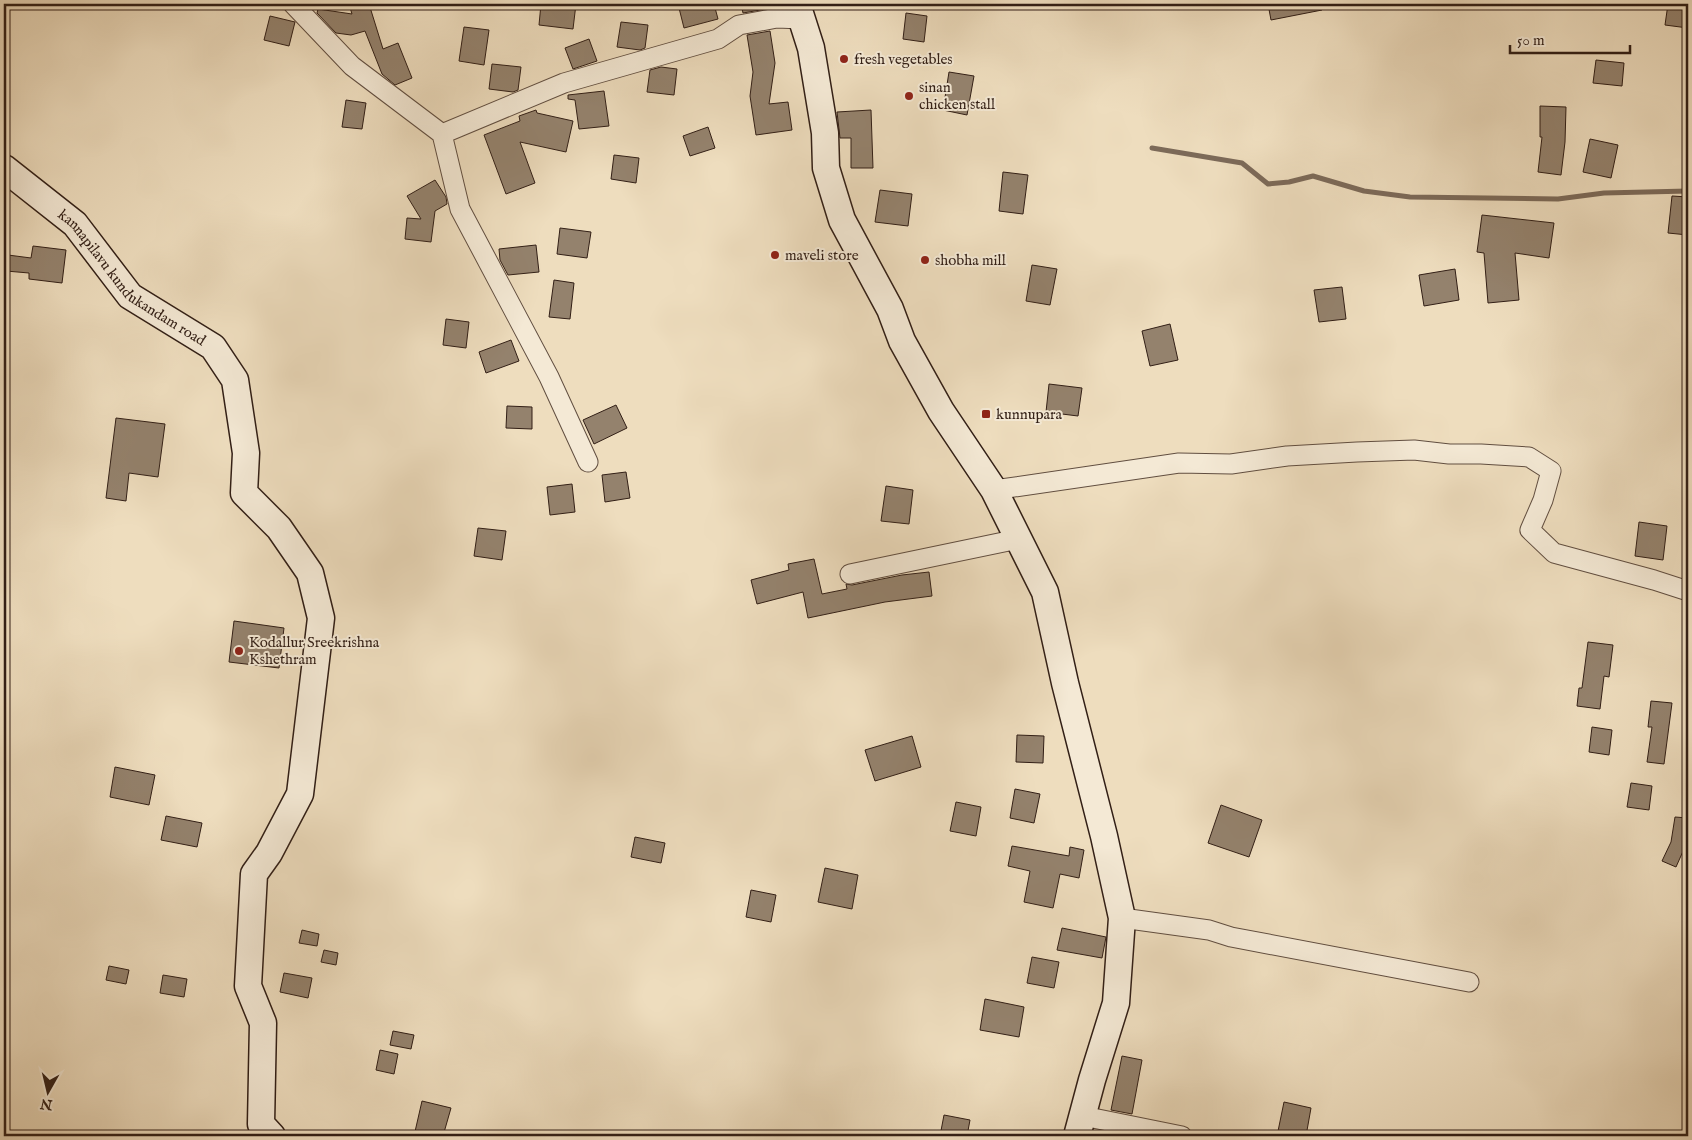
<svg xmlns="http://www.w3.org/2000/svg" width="1692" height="1140" font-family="'IM FELL English',serif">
<rect width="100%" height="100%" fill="#eeddbe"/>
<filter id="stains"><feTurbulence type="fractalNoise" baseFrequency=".004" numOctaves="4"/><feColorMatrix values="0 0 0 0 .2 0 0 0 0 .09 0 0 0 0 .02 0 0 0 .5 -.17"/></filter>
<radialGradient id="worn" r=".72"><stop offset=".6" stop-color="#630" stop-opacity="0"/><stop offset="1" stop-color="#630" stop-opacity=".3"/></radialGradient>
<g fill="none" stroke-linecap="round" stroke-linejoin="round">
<!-- stream -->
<path stroke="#7c6a59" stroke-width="5" d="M1152 148 1242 163 1268 184 1289 182 1313 176 1364 191 1410 197 1558 199 1604 193 1688 191"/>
</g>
<!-- building -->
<path fill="#94826d" stroke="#321f16" d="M349 4H369L383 49 398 43 412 78 395 85 382 74 365 31 351 35 336 33 317 13 318 9 352 14Z
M541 4H576L573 29 539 25Z
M694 4H714L718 19 684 28 679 8Z
M741 4H765L766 9 743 13Z
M1268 4H1321L1322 10 1271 20Z
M1668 4H1688V28L1665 25Z
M906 13 927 16 924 42 903 39Z
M270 16 295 22 289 46 264 40Z
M621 22 648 25 645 48 640 50 617 47Z
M464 27 489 30 484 65 459 61Z
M770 31 775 63 769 104 788 102 792 130 756 135 750 96 753 72 747 35Z
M589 39 597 61 573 69 565 48Z
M1596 60 1624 63 1622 86 1593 83Z
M492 64 521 67 518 90 513 92 489 89Z
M661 67 677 69 674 95 647 92 650 70Z
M949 72 974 76 967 115 943 110Z
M604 91 609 126 579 129 575 100 568 99V95Z
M346 100 366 103 362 129 342 127Z
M1540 106 1566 107 1565 142 1561 175 1538 172 1542 137H1540Z
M536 110 537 113 573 121 566 152 520 142 535 183 506 194 484 135 520 121 519 116Z
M871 110 873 168H851V138H840L837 112Z
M708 127 715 148 690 156 683 136Z
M1590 139 1618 145 1611 178 1583 172Z
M614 155 639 158 636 183 611 179Z
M1003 172 1028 175 1023 214 999 211Z
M435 180 446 197 447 204 435 211 431 242 405 239 407 218 421 219 407 196Z
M880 190 912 194 908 226 875 222Z
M1672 196 1688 197V235L1668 233Z
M1482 215 1554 223 1549 258 1515 253 1519 300 1488 303 1484 253 1477 252Z
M560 228 591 232 587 258 557 254Z
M536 245 539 272 508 275 500 260 499 249Z
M33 246 66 250 62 283 29 279V273L6 271 8 255 31 258Z
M1032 265 1057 269 1050 305 1026 301Z
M1455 269 1459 300 1424 306 1419 275Z
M554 280 574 283 570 319 549 317Z
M1342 287 1346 319 1319 322 1314 290Z
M446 319 469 322 466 348 443 345Z
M1170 324 1178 360 1150 366 1142 331Z
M511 340 519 361 486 373 479 352Z
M1049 384 1082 388 1078 416 1046 412Z
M616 405 627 428 594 444 583 420Z
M507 406 532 407V429L506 428Z
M116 418 165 424 158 477 129 473 126 501 106 498Z
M626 472 630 498 605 502 602 475Z
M572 484 575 512 550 515 547 487Z
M886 486 913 490 909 524 881 521Z
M1639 522 1667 526 1663 560 1635 556Z
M478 528 506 531 502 560 474 556Z
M814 559 822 594 847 589 846 584 852 585 902 575 929 572 932 596 885 602 808 618 803 592 757 604 751 580 789 570 788 564Z
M234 621 284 628 279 668 229 662Z
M1588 642 1613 645 1609 677 1604 676 1600 709 1577 706 1579 688H1582Z
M1651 701 1672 703 1664 764 1647 762 1652 727H1648Z
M1592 727 1612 730 1609 755 1589 752Z
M1017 735 1044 736 1043 763 1016 762Z
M912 736 921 767 875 781 865 750Z
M115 767 155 775 149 805 110 797Z
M1631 783 1652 786 1649 810 1627 807Z
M1015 789 1040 794 1034 823 1010 818Z
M956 802 981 807 976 836 950 831Z
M1221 805 1262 820 1249 857 1208 843Z
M166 816 202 823 197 847 161 840Z
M1675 817 1688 818V840L1676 867 1662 861 1671 842Z
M635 837 665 843 661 863 631 857Z
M1012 846 1069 856 1070 847 1084 850 1079 878 1060 874 1053 908 1024 902 1030 871 1008 866Z
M825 868 858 875 852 909 818 902Z
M751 890 776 895 771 922 746 917Z
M1062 928 1106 937 1102 958 1057 950Z
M302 930 319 934 317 946 299 943Z
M324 950 338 953 336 965 321 962Z
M1032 957 1059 962 1054 988 1027 983Z
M109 966 129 970 126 984 106 980Z
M284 973 312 978 308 998 280 992Z
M163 975 187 979 184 997 160 993Z
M985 999 1024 1007 1019 1037 980 1030Z
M393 1031 414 1035 411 1049 390 1045Z
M380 1050 398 1054 394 1074 376 1070Z
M1122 1056 1142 1060 1132 1114 1111 1110Z
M422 1101 451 1108 443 1136H414Z
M1284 1102 1311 1108 1306 1136H1277Z
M944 1115 970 1120 967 1136H940Z"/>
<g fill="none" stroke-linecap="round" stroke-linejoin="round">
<!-- street casing -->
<g stroke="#614e40" stroke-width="21">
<path id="street" d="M293 4 352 66 442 134 564 83 718 39 739 25 777 18 802 19
M442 134 460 209 549 377 588 462
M994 490 1179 463 1231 464 1287 456 1357 452 1414 450 1449 454H1481L1529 457 1551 471 1543 500 1530 530 1554 553 1654 580 1688 591
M850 574 1018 539
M1122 918 1209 930 1231 937 1469 982
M1083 1116 1182 1136"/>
</g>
<!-- secondary casing -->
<g stroke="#321f16" stroke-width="29">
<g id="secondary">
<path d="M797 4 811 48 825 133 826 168 842 220 890 309 902 341 941 411 994 490 1045 592 1065 683 1104 836 1122 918 1116 1003 1092 1080 1077 1136"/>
<path id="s1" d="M4 168 75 224 130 296 213 347 235 380 246 453 244 493 279 528 310 573 321 618 300 794 269 853 254 874 248 986 263 1023 261 1124 272 1136"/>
</g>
</g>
<!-- street -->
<use href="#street" stroke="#f4e9d5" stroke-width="19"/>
<!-- secondary -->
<use href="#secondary" stroke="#f4e9d5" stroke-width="26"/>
</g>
<!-- markers -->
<g fill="#8f2418" stroke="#f4e9d5" stroke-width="2">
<circle cx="844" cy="59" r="5"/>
<circle cx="909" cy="96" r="5"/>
<circle cx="775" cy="255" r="5"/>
<circle cx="925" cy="260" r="5"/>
<rect x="981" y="409" width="10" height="10" rx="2.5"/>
<circle cx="239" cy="651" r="5"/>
</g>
<g text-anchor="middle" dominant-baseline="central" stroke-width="4" stroke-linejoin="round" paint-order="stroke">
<!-- poi labels -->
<g font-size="15" fill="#321f16" stroke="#f4e9d5" text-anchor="start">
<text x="854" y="59">fresh vegetables</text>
<text x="919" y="87">sinan<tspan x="919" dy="17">chicken stall</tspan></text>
<text x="785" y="255">maveli store</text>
<text x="935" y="260">shobha mill</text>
<text x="996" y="414">kunnupara</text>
<text x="249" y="642">Kodallur Sreekrishna<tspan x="249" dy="17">Kshethram</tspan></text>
</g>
<!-- street labels -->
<g font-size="15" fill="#321f16" stroke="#f4e9d5">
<text stroke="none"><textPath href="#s1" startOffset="170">kannapilavu kundukandam road</textPath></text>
</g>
</g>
<!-- margin -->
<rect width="1692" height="1140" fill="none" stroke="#eeddbe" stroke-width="20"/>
<rect x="5" y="5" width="1682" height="1130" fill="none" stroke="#321f16" stroke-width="2.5"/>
<rect x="10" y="10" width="1672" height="1120" fill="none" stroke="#321f16"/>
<!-- north arrow -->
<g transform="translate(48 1092) rotate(188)" stroke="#f4e9d5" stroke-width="4" paint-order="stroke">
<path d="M0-4L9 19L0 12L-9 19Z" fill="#321f16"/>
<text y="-8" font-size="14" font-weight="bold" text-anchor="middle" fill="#321f16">N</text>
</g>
<!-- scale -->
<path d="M1510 45v8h120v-8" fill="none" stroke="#321f16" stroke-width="2.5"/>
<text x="1517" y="45" font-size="15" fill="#321f16" stroke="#f4e9d5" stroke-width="4" paint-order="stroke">50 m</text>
<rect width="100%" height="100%" filter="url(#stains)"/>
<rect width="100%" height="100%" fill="url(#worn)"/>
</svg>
